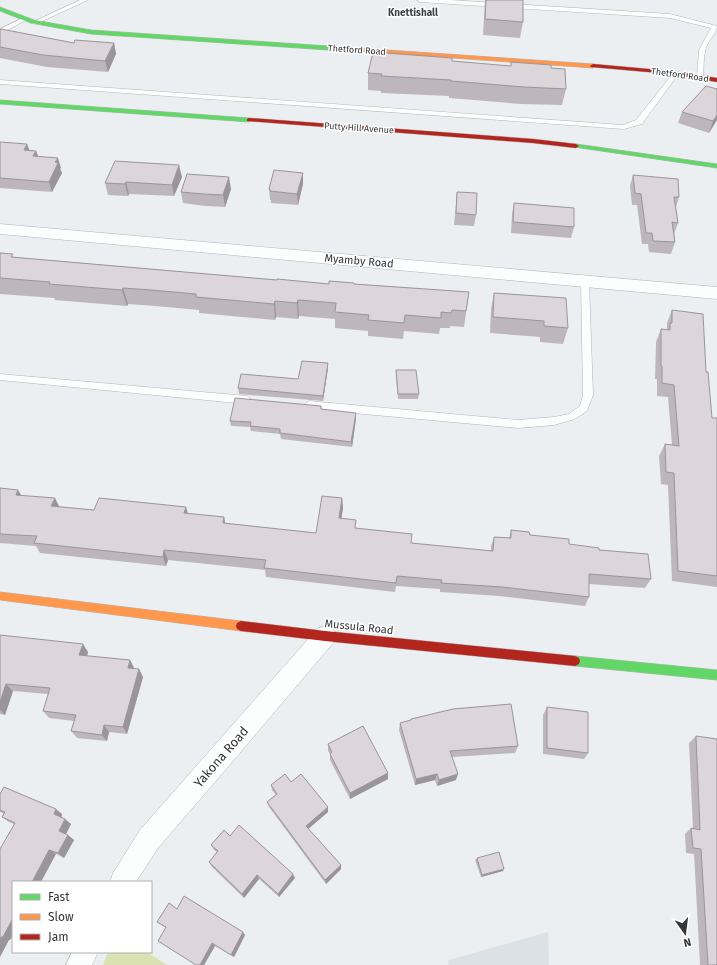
<svg xmlns="http://www.w3.org/2000/svg" width="717" height="965" font-family="'Fira Sans',sans-serif">
<rect width="100%" height="100%" fill="#eceff1"/>
<!-- built -->
<path fill="#dae1e7" d="M548 932 549 965H448L449 960Z"/>
<!-- green -->
<path fill="#dae1b3" d="M108 952H147L167 965H103Z"/>
<g fill="none" stroke-linecap="round" stroke-linejoin="round">
<!-- lane casing -->
<g stroke="#b2b4b6" stroke-width="1">
<path id="lane" d="M80 0H88L36 24 31 23Z
M417 0H450L670 14 717 26C717 32 710 39 707 45 703 55 704 67 703 77L700 79 697 77 699 50 711 28 670 18 420 2Z
M21 19 26 20 0 34V29Z
M676 71 679 73 642 124 624 129 0 84V80L623 125 636 120 674 72Z
M585 279 589 282 593 395 587 411 575 419 554 425 518 428 309 409 304 405 309 401 518 420 554 417 569 414 580 406 583 395 581 282Z
M0 374 247 396 252 400 247 404 0 380Z"/>
</g>
<!-- street casing -->
<g stroke="#b2b4b6" stroke-width="1">
<path id="street" d="M0 224 717 287V299L0 234Z
M325 626 333 629 336 636 333 643 233 761 158 848 136 882H110L113 873 140 830 317 629Z
M72 952H98L92 965H66Z"/>
</g>
<!-- fast casing -->
<g stroke="#b2b4b6" stroke-width="1">
<path id="fast" d="M0 7 34 20 91 30 343 47 346 49 343 51 91 34 31 23 0 11Z
M0 100 249 118 252 120 249 122 0 104Z
M576 144 717 164V168L574 147V145Z
M575 656 717 670V680L575 666 571 664 570 661 571 658Z"/>
</g>
<!-- slow casing -->
<g stroke="#b2b4b6" stroke-width="1">
<path id="slow" d="M343 47 593 64 596 66 593 68 341 50V48Z
M0 592 241 621 245 623 246 626 245 629 241 631 0 600Z"/>
</g>
<!-- jam casing -->
<g stroke="#b2b4b6" stroke-width="1">
<path id="jam" d="M593 64 671 71 717 78V82L671 74 591 67 590 66Z
M249 118 533 139 576 144 579 146 576 148 533 143 247 121V119Z
M241 621 325 631 575 656 579 658 580 661 579 664 575 666 325 641 241 631 237 629 236 626 237 623Z"/>
</g>
<!-- lane -->
<use href="#lane" fill="#fcfdfd" fill-rule="evenodd"/>
<!-- street -->
<use href="#street" fill="#fcfdfd" fill-rule="evenodd"/>
<!-- fast -->
<use href="#fast" fill="#63d668" fill-rule="evenodd"/>
<!-- slow -->
<use href="#slow" fill="#ff974d" fill-rule="evenodd"/>
<!-- jam -->
<use href="#jam" fill="#b3261e" fill-rule="evenodd"/>
</g>
<!-- wall -->
<path fill="#bdb7bb" d="M485 0H523V22L520 38 483 35Z
M0 30 74 43H114L116 54 108 72 47 67 0 58Z
M510 66 551 68 566 89 562 105 521 104 449 98V96L381 93V91L368 90V73Z
M682 112 717 120 709 133 678 123Z
M0 142 29 150 36 151 38 156 61 168 60 169 62 173 52 192 0 188Z
M303 173V184L298 205 271 203V200H270L269 189Z
M633 175 679 197 676 207 678 223 674 234 675 242 671 254 649 252 648 244H642L637 205H632L630 186Z
M182 177 174 196 129 194 128 196 108 195 105 183Z
M231 189 225 207 205 206 183 203 181 192Z
M457 192 476 215 474 226 454 225Z
M514 203 574 227 571 238 511 233 512 214Z
M0 253 14 257 277 280 329 284H354L469 292 464 327 450 326V328H440L439 334 404 331 403 339 368 336V331L335 328V319L299 316 298 319 276 317 275 320 199 313V310L155 306 128 304 127 306 55 300 54 298 0 294Z
M494 293 568 328 563 344 540 342V337L490 333 491 309Z
M672 310 706 372 712 418H717V587L672 581 668 485 661 484 659 456 665 444 672 445 668 397 657 396V379H655L656 342 661 329 667 330V323Z
M328 368 323 401 239 394 238 388 298 379Z
M396 370 419 394 418 399H398L396 376Z
M321 406 322 410 356 419 352 447 281 439 280 434 251 431 250 427 231 426 230 421Z
M0 488 21 495 59 507 94 510 188 514 224 517 225 523 316 533 342 498 343 508 341 518 356 528 411 543 491 551V546L494 537 509 538 511 530 569 544 599 550 651 579 645 588 589 584V597L585 606 499 596 440 592V589L396 586 395 592 266 577 265 570 168 560 166 566 40 553 36 546 0 543Z
M0 635 88 652 87 656 130 660 134 668V669H139L143 677 127 734 109 732 107 741 77 738 71 731 74 721 49 718 43 711 48 694 13 691 5 715 0 714Z
M547 707 588 753 584 759 543 754V715Z
M411 719 518 746 515 753 452 757 456 780 437 786 435 780 415 785 399 730 400 723 411 720Z
M696 736 717 965H700L694 854 686 853 685 834 691 828 693 829 689 743Z
M328 744 388 779 350 799 330 760V754L328 751Z
M291 782 328 807V812L308 829 341 865V869L326 884 269 807 267 802 276 795 272 790 271 785Z
M0 794 62 814 61 817 71 824 66 834 74 840 64 858 56 854 13 882V935L10 940H9L14 824 9 822 2 817 4 814 0 812Z
M230 836 295 878 279 897 259 879 244 898 212 867 209 862 217 852 214 850 211 845Z
M477 858 503 871 481 877 475 860Z
M177 909 245 935 234 957 215 946 204 965H196L166 928 157 922Z"/>
<!-- shaded-wall -->
<path fill="#9a9599" d="M114 43 116 54 108 72 105 61Z
M717 115V120L709 133 713 121Z
M27 144 31 154 24 150Z
M36 151 40 161 33 156Z
M58 158 61 168 60 169 62 173 52 192 49 182 55 162Z
M179 165 182 177 174 196 172 185Z
M303 173V184L298 205 297 194Z
M229 177 231 189 225 207 223 195Z
M126 182 129 194 128 196 125 184Z
M123 288 128 304 127 306 122 290Z
M298 300 299 316 298 319 297 303Z
M275 301 276 317 275 320 274 304Z
M328 363V368L323 401V396Z
M356 413V419L352 447 351 442Z
M18 490 24 500 16 495Z
M55 498 60 508 51 506Z
M342 498 343 508 340 528 339 518Z
M186 507 189 517 184 513Z
M224 517 226 527 223 523Z
M164 550 168 560 166 566 163 557Z
M83 644 88 652 85 663 79 655Z
M130 660 134 668 132 676 128 668Z
M139 669 143 677 127 734 123 727Z
M6 684 13 691 5 715 0 710V702Z
M104 725 109 732 107 741 102 735Z
M388 773V779L350 799V793Z
M437 774 435 780 415 785 416 779Z
M458 774 456 780 437 786 439 780Z
M328 807V812L307 830 306 826Z
M56 809 62 814 61 819 54 814Z
M65 819 71 824 65 836 59 831Z
M68 835 74 840 64 858 58 853Z
M49 850 56 854 41 882H32Z
M341 865V869L326 884 325 880Z
M504 869 503 871 481 877 482 875Z
M293 874 295 878 279 897 278 894Z
M257 875 259 879 244 898 242 894Z
M13 918V935L10 940H9L0 957V939Z
M243 932 245 935 234 957 231 955Z
M212 943 215 946 204 965H200Z"/>
<!-- building -->
<path fill="#dcd5da" stroke="#9a9599" d="M486 0H523V22L485 19Z
M1 29 74 43 75 40 114 43 105 61 43 55 0 47V30Z
M373 52 452 58V61L511 66V62L551 65V68L565 69 566 89 524 87 451 81V80L381 76 382 74 368 73Z
M706 86 717 89V115L713 121 682 112Z
M0 142 27 144 24 150 36 151 33 156 58 158 55 162 58 163 49 182 0 178Z
M115 161 179 165 172 185 126 182 125 184 105 183Z
M274 170 303 173 297 194 270 191V189H269Z
M187 174 229 177 223 195 203 194 181 192Z
M633 175 678 179 679 197H674L678 223 672 222 675 242 653 241 652 233H646L641 194 635 193Z
M457 192 477 193 476 215 456 213Z
M514 203 574 208V227L513 222Z
M0 253 13 254 11 257 277 280V279L329 284V281L354 283V284L469 292 466 311 452 310 451 313 441 312V318L405 315 404 323 368 320 369 315 335 312 336 303 298 300 297 303 275 301 274 304 196 297V294L151 290 123 288 122 290 49 284 50 282 0 278Z
M494 293 566 298 568 328 544 326V321L493 317Z
M672 310 703 314 706 372H708L712 418H717V576L678 571 674 473 666 472 665 444 679 446 674 385 662 383V366H661V329L670 330V323H672Z
M302 361 328 363 323 396 238 388 241 374 298 379Z
M396 370H416L419 394H398Z
M235 398 321 406V409L356 413 351 442 280 433V429L250 426 251 422 230 421Z
M0 488 18 490 16 495 55 498 51 506 94 510 99 498 186 507 184 513 224 517 223 523 316 533 322 496 342 498 339 518 356 520 355 528 412 534 411 543 493 551 494 537 511 538V530L529 532 530 535 569 539V544L599 548V550L648 554 651 579 589 574V597L502 587 441 583 442 580 397 576 396 583 264 568 266 560 164 550 163 557 34 543 37 536 0 534Z
M0 635 83 644 79 655 130 660 128 668 139 669 123 727 104 725 102 735 71 731 76 715 43 711 50 688 6 684 0 702Z
M511 704 518 746 450 751 458 774 439 780 437 774 416 779 400 723 411 720V719L453 709Z
M547 707 588 712V753L547 748Z
M363 726 388 773 350 793 330 754 332 752 328 744Z
M696 736 717 739V965H708L701 849 693 848 691 828 700 830Z
M285 774 291 782 301 774 328 807 306 826 341 865 325 880 267 802 277 794 271 785Z
M4 787 56 809 54 814 65 819 59 831 68 835 58 853 49 850 32 882H13V918L3 937H1L0 939V849L15 823 2 817 5 812 0 810V794Z
M239 825 293 874 278 894 257 875 242 894 209 862 218 851 211 845 224 830 230 836Z
M499 852 504 869 482 875 477 858Z
M184 896 243 932 231 955 212 943 200 965H196L158 941 166 927 157 922 169 903 177 909Z"/>
<g text-anchor="middle" dominant-baseline="central" stroke-width="3" stroke-linejoin="round" paint-order="stroke">
<!-- far-street labels -->
<g font-size="9" fill="#353637" stroke="#fff">
<text transform="translate(357 50) rotate(4)">Thetford Road</text>
<text transform="translate(680 75) rotate(8)">Thetford Road</text>
<text transform="translate(359 128) rotate(4)">Putty Hill Avenue</text>
</g>
<!-- far-neighbourhood labels -->
<g font-size="10" font-weight="bold" fill="#3f4244" stroke="#fff">
<text x="413" y="13">Knettishall</text>
</g>
<!-- street labels -->
<g font-size="11" fill="#353637" stroke="#fff">
<text transform="translate(359 261) rotate(5)">Myamby Road</text>
<text transform="translate(359 627) rotate(6)">Mussula Road</text>
</g>
<!-- near-street labels -->
<g font-size="13" fill="#353637" stroke="#fff">
<text transform="translate(221 757) rotate(-49)">Yakona Road</text>
</g>
</g>
<!-- legend -->
<rect x="12" y="881" width="140" height="72" fill="#ffffff" stroke="#aeafaf"/>
<rect x="20" y="894" width="20" height="6" fill="#63d668" stroke="#aeafaf"/>
<text x="48" y="901" font-size="12" fill="#353637">Fast</text>
<rect x="20" y="914" width="20" height="6" fill="#ff974d" stroke="#aeafaf"/>
<text x="48" y="921" font-size="12" fill="#353637">Slow</text>
<rect x="20" y="934" width="20" height="6" fill="#b3261e" stroke="#aeafaf"/>
<text x="48" y="941" font-size="12" fill="#353637">Jam</text>
<!-- north arrow -->
<g transform="translate(685 933) rotate(166)" stroke="#ffffff" stroke-width="3" paint-order="stroke">
<path d="M0-3L7 15L0 10L-7 15Z" fill="#353637"/>
<text y="-6" font-size="11" font-weight="bold" text-anchor="middle" fill="#353637">N</text>
</g>
</svg>
